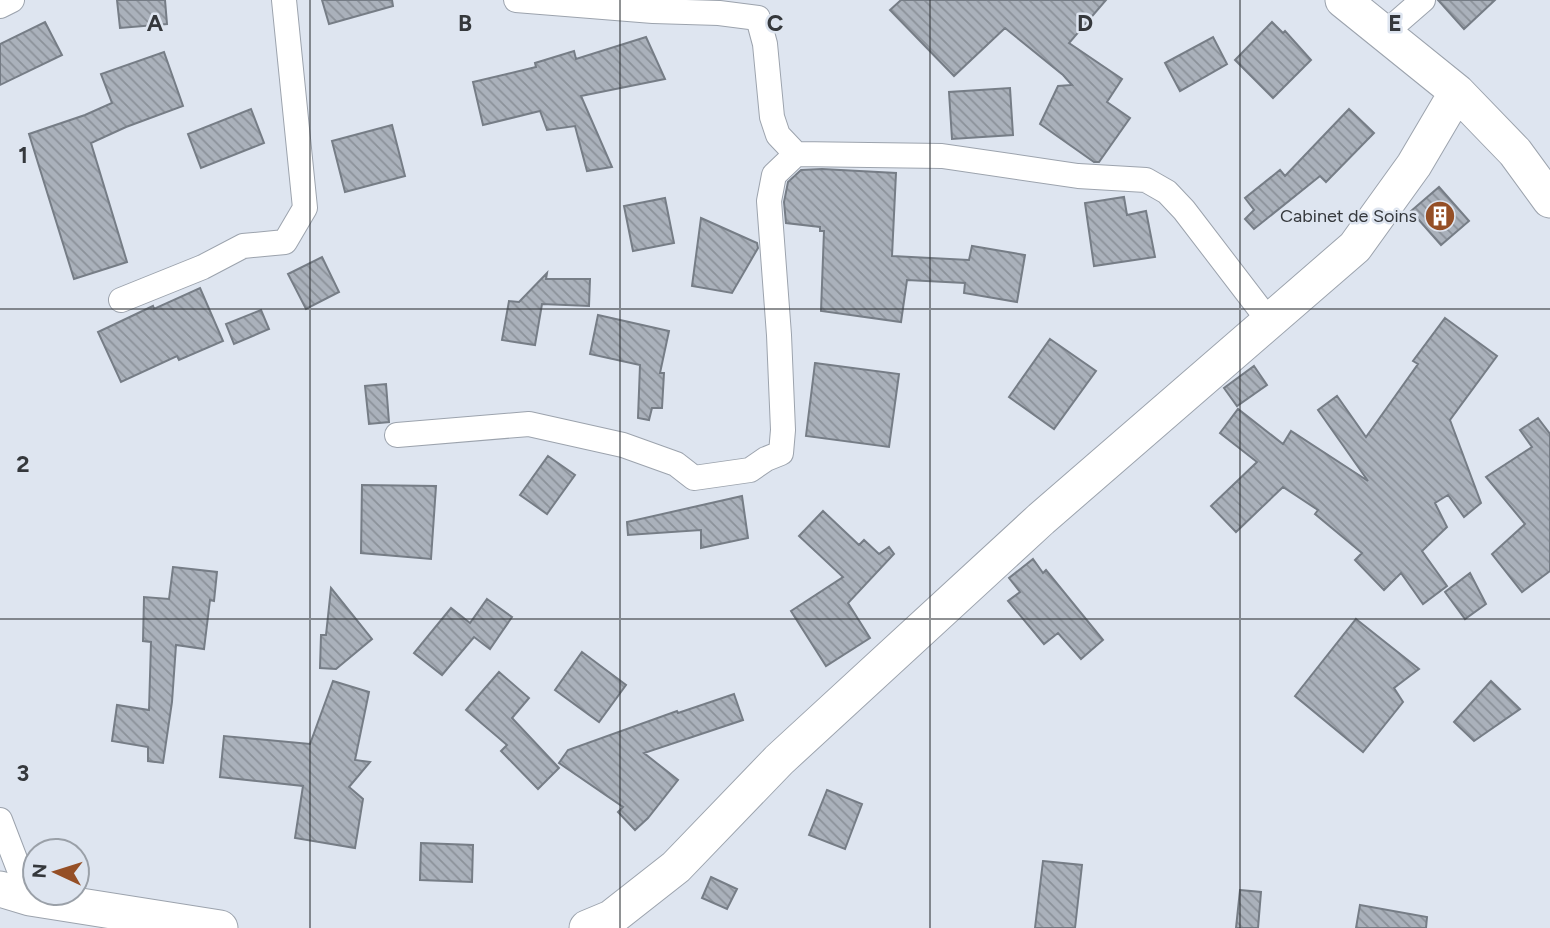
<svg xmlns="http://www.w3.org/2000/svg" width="1550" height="928" font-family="Figtree,sans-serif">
<defs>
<pattern id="building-back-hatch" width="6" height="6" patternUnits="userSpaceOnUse" patternTransform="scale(1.75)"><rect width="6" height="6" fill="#aab1bb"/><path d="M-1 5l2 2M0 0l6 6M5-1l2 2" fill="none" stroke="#8b9199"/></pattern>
</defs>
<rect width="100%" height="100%" fill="#dee5f0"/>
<!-- building -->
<path fill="url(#building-back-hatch)" stroke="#767d86" stroke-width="2" d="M117 0H165L167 24 120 28Z
M322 0H392L393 6 329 24Z
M901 0H1106L1069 43 1122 79 1107 102 1130 118 1099 162H1094L1040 124 1058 86 1072 85 1063 75 1005 28 954 76 890 10Z
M1438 0H1495L1464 29Z
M45 22 62 55 0 85V44Z
M1272 22 1283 33 1285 31 1311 60 1273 98 1235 60Z
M646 37 665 79 581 96 612 167 587 171 575 126 547 130 540 111 483 125 473 82 536 67 535 63 574 51 576 59Z
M1213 37 1227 64 1180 91 1165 63Z
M164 52 183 106 126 127 91 143 127 262 74 279 29 134 85 115 112 103 101 74Z
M1010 88 1013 135 952 139 949 92Z
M251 109 264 143 201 168 188 134Z
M1349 109 1374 133 1326 182 1320 176 1254 229 1245 219 1254 210 1245 198 1280 170 1285 176Z
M392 125 405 176 345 192 332 141Z
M822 169 896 173 892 256 969 260 972 246 1025 255 1017 302 964 293 965 283 907 280 901 322 821 311 824 231H820V227L786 223 784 202 788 182 801 170Z
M1439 187 1469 221 1441 245 1411 211Z
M1124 197 1127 215 1146 211 1155 257 1094 266 1085 203Z
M665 198 674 243 633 251 624 206Z
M701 218 757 243 758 248 732 293 692 286Z
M322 257 339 292 306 309 288 274Z
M547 273 546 279H590L589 306 542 304 535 345 502 340 509 301 519 302Z
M200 288 223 341 179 360 177 356 121 382 98 332 153 306 154 309Z
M261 310 269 329 234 344 226 324Z
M598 315 669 331 660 373H664L662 408H652L649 420 638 418 640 365 590 354Z
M1445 318 1497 356 1450 420 1481 503 1464 517 1448 495 1435 503 1447 527 1422 551 1447 586 1423 604 1401 573 1384 590 1355 560 1362 553 1315 514 1318 510 1283 487 1236 532 1211 506 1257 462 1220 433 1238 409 1283 444 1291 431 1368 481 1318 410 1337 396 1366 437 1418 364 1413 361Z
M1050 339 1096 371 1054 429 1009 397Z
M815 363 899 374 889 447 806 436Z
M1254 366 1267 385 1237 406 1224 388Z
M386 384 389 422 369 424 365 386Z
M1538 418 1550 434V571L1522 592 1492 554 1525 524 1486 477 1532 447 1520 430Z
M548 456 575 475 547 514 520 495Z
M362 485 436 486 431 559 361 553Z
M742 496 748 538 701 548V530L628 535 627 522Z
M823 511 859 545 864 540 879 554 889 547 894 554 848 603 870 638 826 666 791 611 843 577 799 536Z
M1033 559 1043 573 1046 570 1103 640 1081 659 1058 633 1044 644 1008 601 1020 592 1009 578Z
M173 567 217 572 214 601 210 600 204 649 176 645 172 702 163 763 148 761V747L112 741 117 705 149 710 151 642 143 641 144 597 169 599Z
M1470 573 1486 604 1465 619 1445 592Z
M331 588 372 639 336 669 320 668 321 635H326Z
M487 599 512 617 490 649 474 637 442 675 414 653 451 608 470 623Z
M1356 619 1419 669 1394 688 1403 702 1363 752 1295 696Z
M582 652 626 685 599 722 555 690Z
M499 672 529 698 512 718 559 768 538 789 501 751 507 745 466 710Z
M333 681 369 692 355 760 370 762 349 787 363 799 355 848 295 838 303 786 220 777 224 736 310 744Z
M1491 681 1520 709 1474 741 1454 722Z
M734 694 743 720 644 753 678 780 648 818 635 830 618 812 623 807 559 763 568 750 677 711 678 713Z
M827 790 862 804 845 849 809 835Z
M421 843 473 845 472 882 420 880Z
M1043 861 1082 865 1075 928H1035Z
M711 877 737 889 727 909 702 898Z
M1240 890 1261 892 1258 928H1236Z
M1360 905 1427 917 1426 928H1356Z"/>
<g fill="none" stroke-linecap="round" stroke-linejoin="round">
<!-- street casing -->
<g stroke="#9ca3ad" stroke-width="26">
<path id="street" d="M516 0 653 11 719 13 758 18 765 44 772 117 778 135 796 154 942 156 1078 176 1146 180 1167 192 1184 210 1269 321
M0 6 12 0
M1385 33 1423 0
M121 300 203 267 243 246 285 242 305 208 284 0
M397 435 529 424 623 445 676 464 694 478 750 470 766 459 781 453 783 430 779 335 769 201 774 175 796 154
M0 820 30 898"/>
</g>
<!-- secondary casing -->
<g stroke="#9ca3ad" stroke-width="37">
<path id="secondary" d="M1343 0 1457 92 1515 152 1550 200
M0 889 30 898 220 928
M587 928 611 918 676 867 779 760 1041 519 1355 247 1414 165 1457 92"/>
</g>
<!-- street -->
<use href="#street" stroke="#fff" stroke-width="24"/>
<!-- secondary -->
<use href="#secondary" stroke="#fff" stroke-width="35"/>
</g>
<!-- grid -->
<path fill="none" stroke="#35383c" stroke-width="2" stroke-opacity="0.55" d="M310 0V928M620 0V928M930 0V928M1240 0V928M0 309H1550M0 619H1550"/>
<!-- icons -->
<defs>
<g id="building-disc" transform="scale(1.575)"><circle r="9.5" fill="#954f26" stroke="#dee5f0"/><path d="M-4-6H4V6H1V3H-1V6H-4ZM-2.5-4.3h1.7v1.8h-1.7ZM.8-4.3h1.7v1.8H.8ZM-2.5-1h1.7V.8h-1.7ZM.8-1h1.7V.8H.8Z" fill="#fff"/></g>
</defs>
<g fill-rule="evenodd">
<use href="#building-disc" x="1440" y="216"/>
</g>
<g text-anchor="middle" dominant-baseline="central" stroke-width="5" stroke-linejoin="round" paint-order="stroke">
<!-- poi labels -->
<g font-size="18" fill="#35383c" stroke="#dee5f0" text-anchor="end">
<text x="1417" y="216">Cabinet de Soins</text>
</g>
</g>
<g font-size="23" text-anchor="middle" font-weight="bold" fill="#35383c" stroke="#dee5f0" stroke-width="5" stroke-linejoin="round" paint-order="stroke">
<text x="155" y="31">A</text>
<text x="465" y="31">B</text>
<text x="775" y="31">C</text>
<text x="1085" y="31">D</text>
<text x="1395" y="31">E</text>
<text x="23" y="163">1</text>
<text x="23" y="472">2</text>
<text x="23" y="781">3</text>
</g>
<!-- north arrow -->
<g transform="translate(56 872) rotate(274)"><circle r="33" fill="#dee5f0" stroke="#9aa0a8" stroke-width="2"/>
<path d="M0-5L12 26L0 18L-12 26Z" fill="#954f26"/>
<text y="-10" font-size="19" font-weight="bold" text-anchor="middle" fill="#35383c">N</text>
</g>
</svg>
